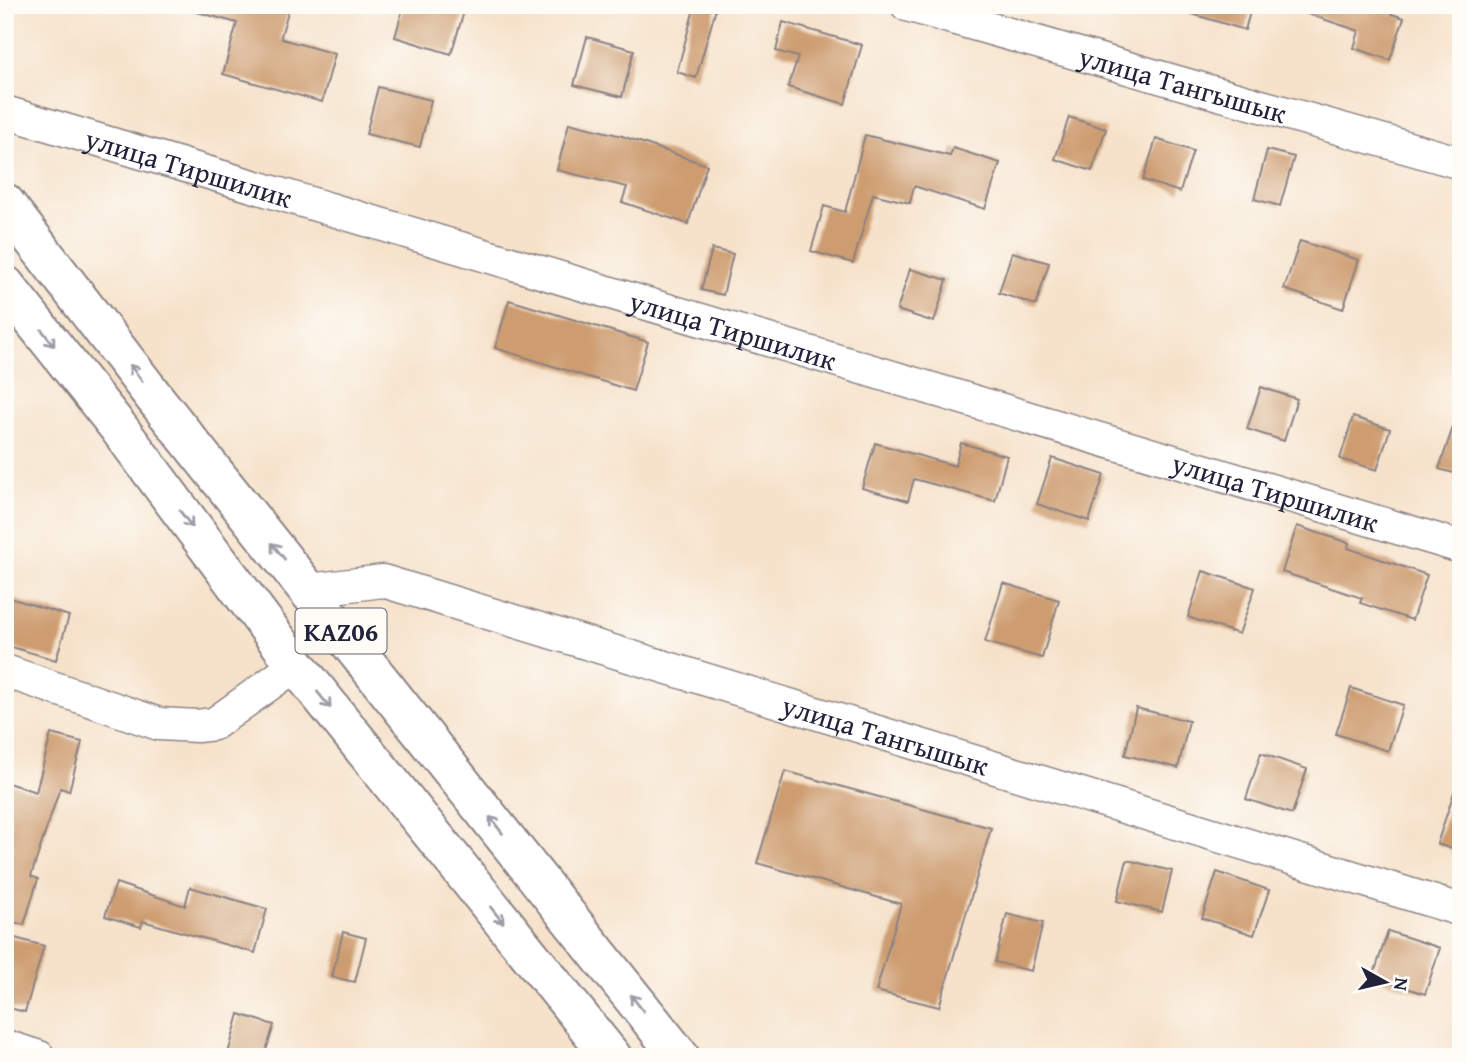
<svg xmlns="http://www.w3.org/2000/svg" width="1466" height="1062" font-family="'Gentium Book Plus',serif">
<rect width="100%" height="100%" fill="#fdfcf7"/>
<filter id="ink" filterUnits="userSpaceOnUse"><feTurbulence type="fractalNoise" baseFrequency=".0143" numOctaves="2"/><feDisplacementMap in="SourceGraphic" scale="14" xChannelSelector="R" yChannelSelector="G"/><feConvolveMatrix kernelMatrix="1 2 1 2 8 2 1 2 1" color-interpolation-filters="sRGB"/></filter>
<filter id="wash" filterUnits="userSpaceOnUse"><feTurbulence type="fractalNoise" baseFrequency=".00686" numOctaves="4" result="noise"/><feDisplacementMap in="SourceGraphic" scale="28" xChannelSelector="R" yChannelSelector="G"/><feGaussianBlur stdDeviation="1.57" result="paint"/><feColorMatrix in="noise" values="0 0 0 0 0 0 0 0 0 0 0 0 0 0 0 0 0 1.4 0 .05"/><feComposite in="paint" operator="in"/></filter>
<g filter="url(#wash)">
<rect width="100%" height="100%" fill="#f6e2cb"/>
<g id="blocks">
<!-- building -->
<path fill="#cd9c70" d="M195 5H290L281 36 282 39 335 54 322 102 223 74 237 23 194 11Z
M404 5H466L451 54 395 37Z
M695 5H717L696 78 677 72Z
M1179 5H1252L1245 30 1179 10Z
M1294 5H1364L1404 18 1390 60 1354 48 1359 31 1293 9Z
M783 22 862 45 845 104 788 87 798 57 776 51Z
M587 37 634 50 622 97 574 85Z
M378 87 431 100 420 147 366 134Z
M1069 117 1106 129 1092 171 1055 159Z
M569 123 622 136 707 165 688 224 622 202 627 187 557 170Z
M865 135 950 156 953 148 1000 163 985 209 914 186 910 203 873 194 853 263 811 251 824 206 845 212Z
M1156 139 1193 151 1180 192 1143 180Z
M1267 150 1294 157 1280 206 1254 199Z
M1300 241 1359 260 1343 309 1284 289Z
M712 249 733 254 723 295 701 290Z
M1012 252 1049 263 1036 305 999 293Z
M910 269 947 280 934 322 897 310Z
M509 300 648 342 633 391 495 348Z
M1261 387 1297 399 1284 441 1247 429Z
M1457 415 1461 416V475L1439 469Z
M1353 417 1390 429 1377 470 1340 459Z
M875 443 955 466 961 443 1007 456 995 501 914 479 908 501 862 488Z
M1052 458 1104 475 1089 521 1037 504Z
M1297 526 1349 543 1348 548 1427 575 1412 620 1360 603 1362 598 1282 572Z
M1203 571 1255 588 1239 634 1188 617Z
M1003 583 1059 600 1042 658 985 642Z
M10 598 69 616 56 660 5 645V615Z
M1351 688 1403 705 1388 751 1336 734Z
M1136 708 1189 721 1178 768 1125 755Z
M51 734 82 742 69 791 60 788 31 876 38 879 24 925 5 920V782L36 792Z
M1261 753 1307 769 1292 814 1246 799Z
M785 771 991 828 939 1007 876 991 901 904 757 863Z
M1457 783H1461V852L1437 844Z
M1127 860 1172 871 1162 912 1117 901Z
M1217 872 1269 890 1254 935 1202 918Z
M116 883 185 906 190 887 267 909 255 953 143 921 141 927 105 916Z
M1007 914 1043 923 1031 971 995 962Z
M1388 931 1440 948 1425 994 1373 977Z
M343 932 366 938 355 982 332 977Z
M8 936 44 946 25 1012 5 1007V946Z
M239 1014 274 1025 264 1057H227Z"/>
</g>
</g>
<g filter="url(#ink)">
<use href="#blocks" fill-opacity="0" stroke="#8c8283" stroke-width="2"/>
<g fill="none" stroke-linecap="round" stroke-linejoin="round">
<!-- minor casing -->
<g stroke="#8c8283" stroke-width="35">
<g id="minor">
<path id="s1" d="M907 5 1461 163"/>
<path id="s2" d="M5 112 1461 547"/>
<path id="s3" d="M309 590 383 581 1461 910"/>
<path d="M5 671 159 724 197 726 214 724 296 665"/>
<path d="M5 1046 39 1057"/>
</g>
</g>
<!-- highway casing -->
<g stroke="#8c8283" stroke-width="42">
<path id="highway" d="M5 203 154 397 680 1057
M5 285 118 427 296 665 612 1057"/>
</g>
<!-- minor -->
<use href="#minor" stroke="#fff" stroke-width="32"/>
<!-- highway -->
<use href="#highway" stroke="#fff" stroke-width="38"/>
</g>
<!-- one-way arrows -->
<defs><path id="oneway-shaft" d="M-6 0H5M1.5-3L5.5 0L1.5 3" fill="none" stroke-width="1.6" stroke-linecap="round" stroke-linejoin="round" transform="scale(1.75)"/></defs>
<g stroke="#9c9ca7">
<use href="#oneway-shaft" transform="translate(48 338) rotate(52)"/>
<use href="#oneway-shaft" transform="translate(136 373) rotate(-127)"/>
<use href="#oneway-shaft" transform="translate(186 519) rotate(53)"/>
<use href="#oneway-shaft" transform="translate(278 551) rotate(-129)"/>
<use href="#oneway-shaft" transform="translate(324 700) rotate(51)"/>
<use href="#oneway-shaft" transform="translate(496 825) rotate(-128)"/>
<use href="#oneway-shaft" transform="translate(497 915) rotate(51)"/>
<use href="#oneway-shaft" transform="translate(637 1003) rotate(-128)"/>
</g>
</g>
<g text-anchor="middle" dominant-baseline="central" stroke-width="6" stroke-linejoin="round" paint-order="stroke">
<!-- shield labels -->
<rect fill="#fdfcf7" stroke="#646373" stroke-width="2" x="295.5" y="608.5" width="91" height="45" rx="5"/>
<g font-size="26" font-weight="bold" fill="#22223b">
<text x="341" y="631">KАZ06</text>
</g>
<!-- street labels -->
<g font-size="28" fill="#22223b" stroke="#fdfcf7">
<text stroke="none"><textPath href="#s1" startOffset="287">улица Тангышык</textPath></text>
<text stroke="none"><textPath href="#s2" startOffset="192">улица Тиршилик</textPath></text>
<text stroke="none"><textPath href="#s2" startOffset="760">улица Тиршилик</textPath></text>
<text stroke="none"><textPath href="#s2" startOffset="1326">улица Тиршилик</textPath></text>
<text stroke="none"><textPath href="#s3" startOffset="600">улица Тангышык</textPath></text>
</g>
</g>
<!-- margin -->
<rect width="1466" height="1062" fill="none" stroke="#fdfcf7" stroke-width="28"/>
<!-- north arrow -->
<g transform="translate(1385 982) rotate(98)" stroke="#fdfcf7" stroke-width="5" paint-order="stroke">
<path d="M0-5L12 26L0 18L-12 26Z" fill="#22223b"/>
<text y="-10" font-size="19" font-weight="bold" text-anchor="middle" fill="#22223b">N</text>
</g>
</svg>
